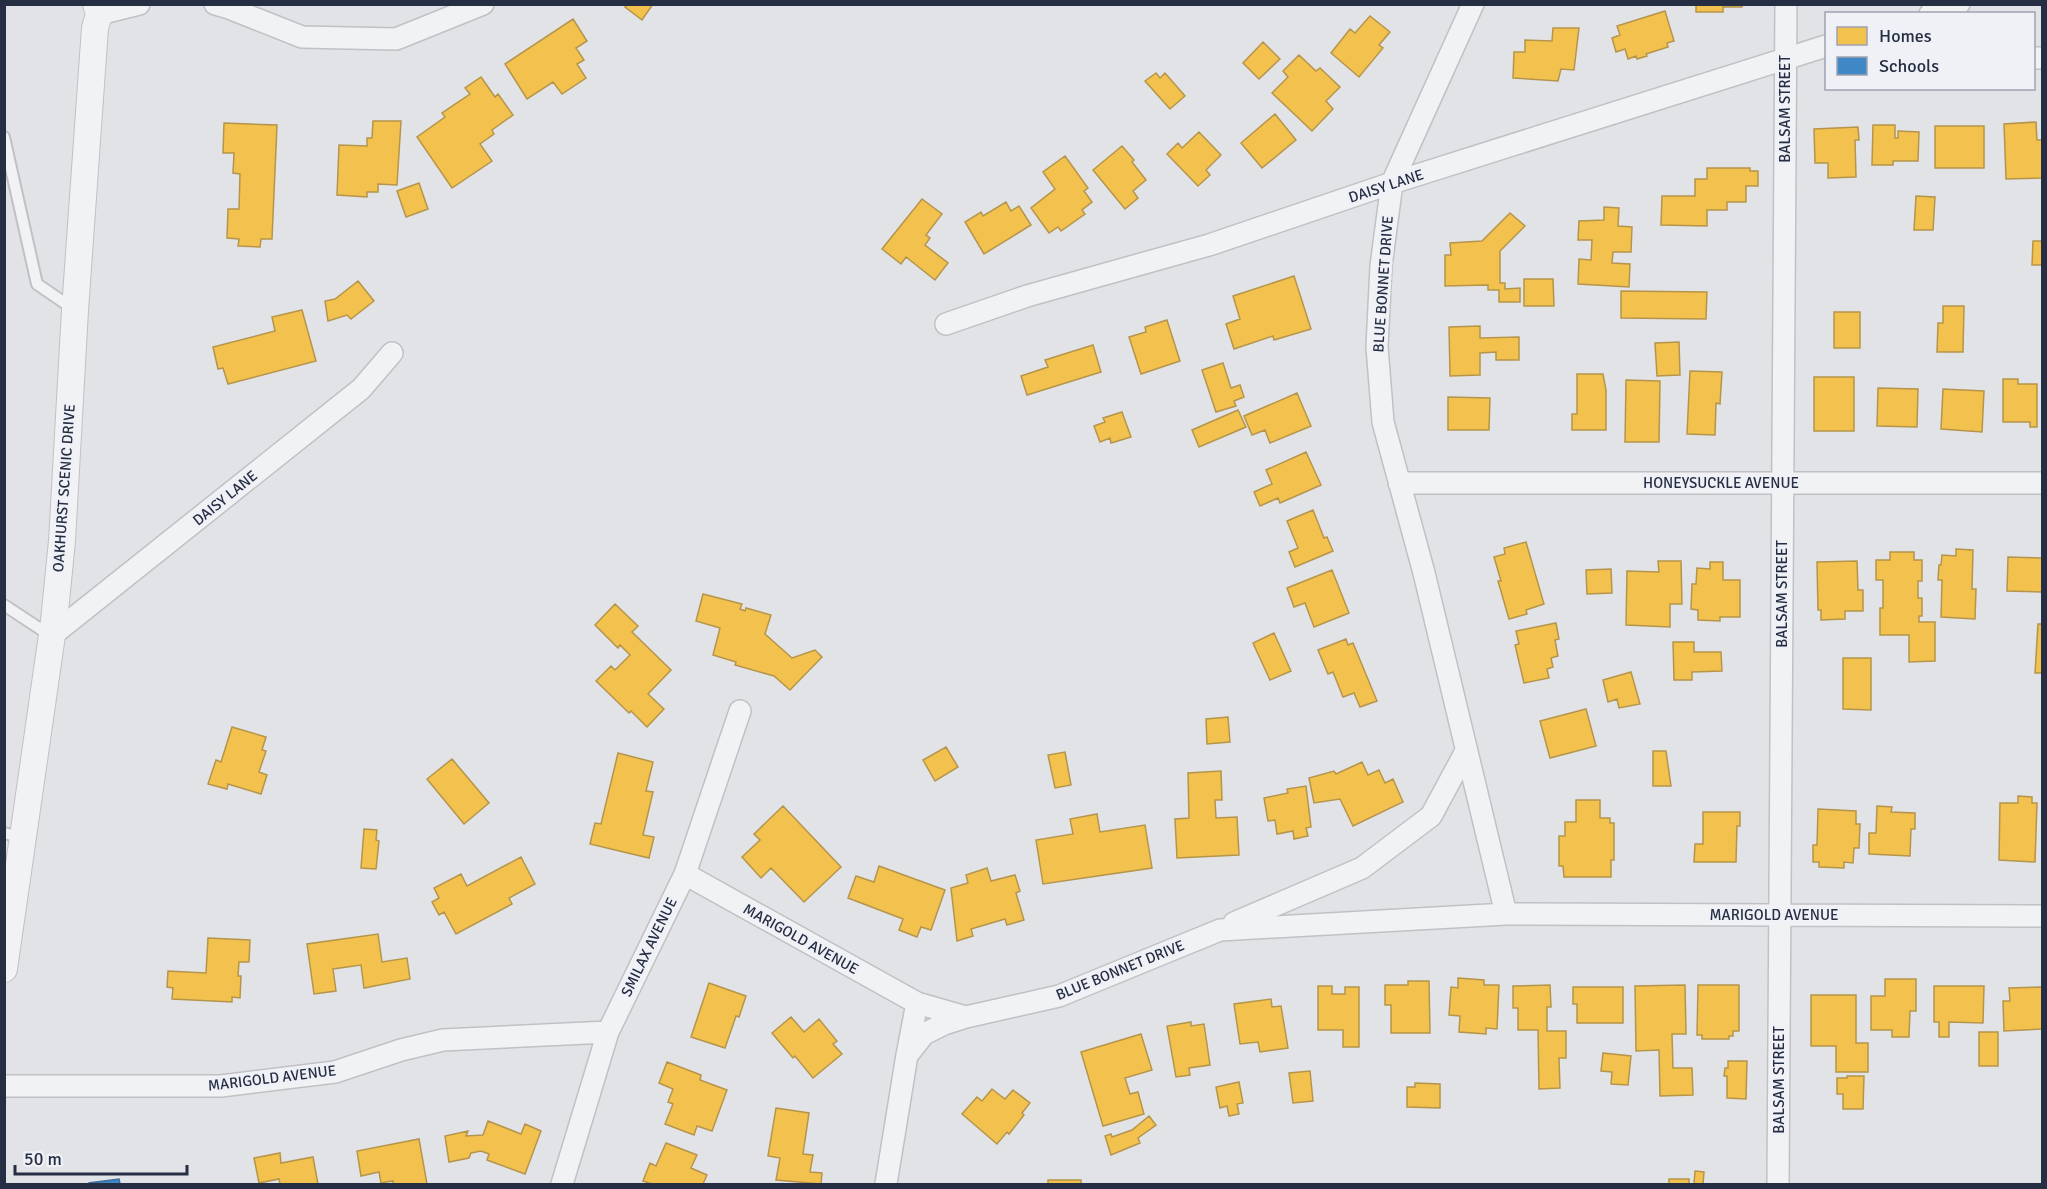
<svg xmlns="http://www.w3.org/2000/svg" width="2047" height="1189" font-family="Signika,sans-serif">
<rect width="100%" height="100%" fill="#e2e3e7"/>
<!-- homes -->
<path fill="#f2c14e" stroke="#b5954b" stroke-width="1.5" d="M627 4H653L642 20 625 7Z
M1696 4H1742V7H1723V12H1696Z
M1665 11 1674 41 1667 43 1668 47 1646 54 1647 56 1637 59 1636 56 1628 59 1625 49 1616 52 1612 38 1620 35 1617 26Z
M1370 16 1390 32 1379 45 1383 48 1359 77 1331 53 1350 29 1355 33Z
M573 19 587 41 576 48 584 60 577 64 586 78 562 94 553 82 527 99 505 64Z
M1553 28H1579L1574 70 1561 69 1558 81 1513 78 1514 52H1525V40L1552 41Z
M1263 42 1280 59 1259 79 1243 63Z
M1299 55 1316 71 1320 68 1340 87 1326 101 1333 109 1312 131 1272 93 1288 77 1283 71Z
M1156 73 1160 78 1165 73 1185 96 1170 109 1145 81Z
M481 77 495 97 498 94 513 115 492 130 494 134 480 144 492 161 452 188 417 137 445 117 442 113 470 94 465 88Z
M1275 114 1296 140 1262 168 1241 143Z
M373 121H401L397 185 378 184V192H367V197L337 195 339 145 367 146V138H372Z
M2036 122 2037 140H2042V178L2006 179 2004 124Z
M224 123 277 125 272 239H261L260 247 238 246 239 239 227 238 228 209H239L240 174 233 173 234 153H223Z
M1873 125H1895V138H1898V131L1919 132 1918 161H1893V165H1872Z
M1935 126H1984V168H1935Z
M1858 127 1859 140H1855L1856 177 1828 178V163H1815L1814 129Z
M1199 132 1221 155 1206 170 1210 175 1198 186 1167 154 1178 143 1182 148Z
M1122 146 1134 160 1132 162 1146 180 1133 191 1138 198 1125 209 1093 170Z
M1065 156 1088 188 1084 191 1092 202 1082 210 1085 214 1061 231 1058 227 1049 233 1031 208 1055 189 1043 172Z
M1707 168H1750V171H1758V186H1746V202H1727V210H1707V226L1661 225 1662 196H1695V179H1707Z
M419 183 428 209 406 217 397 191Z
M1916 196 1935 197 1933 230H1914Z
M922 199 942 214 926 235 930 238 925 245 948 263 935 280 906 257 901 264 882 249Z
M1006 202 1011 211 1019 206 1031 225 984 254 965 222 981 212 983 216Z
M1604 207 1619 208 1618 226 1632 227 1631 252H1613L1612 263 1630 264 1629 287 1578 284 1579 259 1591 260 1592 240H1578L1579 221 1604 220Z
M1510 213 1525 226 1500 251V283H1505V289L1520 288V302H1499V290H1488V285L1445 286V255H1451L1450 243 1482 241Z
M2033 241H2042V265H2032Z
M1294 276 1311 329 1274 340 1273 336 1234 349 1226 324 1240 319 1233 296Z
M1524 279H1553L1554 306H1524Z
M358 281 374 301 351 319 347 315 328 321 325 301 335 299Z
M1621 291 1707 292 1706 319 1621 318Z
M1943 306H1964L1963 352H1937L1938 323H1943Z
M302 310 316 361 228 384 223 368 218 369 213 347 275 331 272 317Z
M1834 312H1860V348H1834Z
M1167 320 1180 361 1141 374 1129 337 1146 332 1145 327Z
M1480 326V338L1519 337V360H1496V352L1480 353V375L1450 376 1449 327Z
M1679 342 1680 375 1657 376 1655 343Z
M1093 345 1101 372 1027 395 1021 376 1048 367 1045 360Z
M1223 363 1231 388 1240 385 1244 397 1234 401 1236 406 1216 412 1202 370Z
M1690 371 1722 372 1720 404 1716 403 1715 435 1687 434Z
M1577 374H1603L1606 390V430H1572V414H1577Z
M1814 377H1854V431H1814Z
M2003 379H2018V384H2037V427H2030V422H2003Z
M1626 380 1660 381 1659 442H1625Z
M1878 388 1918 389 1917 427 1877 426Z
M1943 389 1984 391 1982 432 1941 429Z
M1297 393 1311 426 1270 443 1265 430 1252 435 1244 416Z
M1448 397 1490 398 1489 430H1448Z
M1238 410 1246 427 1199 447 1192 430Z
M1122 412 1131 437 1111 443 1110 438 1100 442 1094 426 1105 422 1103 418Z
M1306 452 1321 485 1280 503 1278 498 1260 506 1254 492 1272 484 1266 470Z
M1313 510 1324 538 1327 537 1333 551 1295 567 1289 552 1298 548 1287 521Z
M1526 542 1544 604 1526 610 1527 614 1509 619 1498 581H1501L1494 557 1505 554 1504 548Z
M1956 549 1973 550 1972 589H1976L1975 619 1941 617 1942 580H1938L1939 565H1941L1942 555 1956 556Z
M1890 552H1914V560H1922V581H1918V598H1922V616H1919V622H1935V661L1909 662V635H1880V608H1883V580H1876V560H1890Z
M2008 557 2042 558V592L2007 591Z
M1658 561H1681L1682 604H1670V627L1626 625 1627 571 1659 572Z
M1857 561 1858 590H1863V611H1845V619L1821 620V610H1818L1817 562Z
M1710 562H1723V580H1740V617H1720V621L1698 620V610L1691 609 1692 584H1696L1697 568 1710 569Z
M1611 569 1612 593 1587 594 1586 570Z
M1332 570 1349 613 1314 627 1305 603 1294 607 1287 588Z
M703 594 742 604 740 609 745 611 746 608 771 615 765 634 792 658 815 650 822 657 790 690 774 676 735 665 736 662 713 655 720 628 696 621Z
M615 604 638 626 632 632 671 670 648 694 664 709 647 727 631 711 629 713 596 681 611 666 615 670 630 655 620 645 618 648 595 625Z
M1556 623 1559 639 1555 640 1558 656 1551 658 1553 667 1547 669 1549 678 1524 683 1515 645 1519 644 1516 631Z
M2038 624H2042V673H2035Z
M1274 633 1291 671 1270 680 1253 643Z
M1346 639 1348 645 1353 643 1377 701 1360 707 1354 693 1343 697 1333 672 1328 674 1318 650Z
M1673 642H1694V652H1721L1722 671 1692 672V680H1674Z
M1843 658H1871V710L1843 709Z
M1631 672 1640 704 1619 708 1617 699 1608 702 1603 680Z
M1586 709 1596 746 1550 758 1540 721Z
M1228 717 1230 742 1207 744 1206 719Z
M232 727 266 737 262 750 266 751 259 772 267 775 261 794 228 784 227 789 208 784 216 760 221 762Z
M946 747 958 767 935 781 923 760Z
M1653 751H1666L1671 786H1653Z
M1065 752 1071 785 1055 788 1048 755Z
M618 753 653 762 646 791 653 792 643 835 654 837 649 858 590 844 595 823 601 824Z
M452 759 489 803 464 824 427 779Z
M1362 762 1368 775 1379 770 1385 783 1393 779 1403 802 1353 826 1340 799 1314 803 1309 778 1334 771 1336 774Z
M1221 771 1222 800H1215L1216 818 1237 817 1239 855 1177 858 1175 819 1189 818 1188 773Z
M1306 786 1311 827 1306 828 1308 836 1294 839 1293 831 1277 834 1275 820 1268 821 1264 798 1288 793 1287 789Z
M2018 796 2032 797V803H2037L2035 862 1999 860 2000 803H2018Z
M1576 800H1600V818H1610V823H1614V860H1611V877H1564L1563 866H1559V836H1565V822H1576Z
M783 806 841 867 804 902 771 868 761 878 742 857 760 840 754 834Z
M1877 806 1892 807 1891 812 1915 813V829H1911L1910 856 1869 854V833H1876Z
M1818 809 1856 811V824H1860L1859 848H1854L1853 863 1844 862V868L1819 867V862H1813V845H1817Z
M1703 812H1740V826H1737L1736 862H1694L1695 844H1703Z
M1097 814 1100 832 1145 825 1152 868 1043 884 1036 840 1073 834 1070 819Z
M364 829 377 830 376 840 379 841 376 869 361 868Z
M521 857 535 884 509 898 512 904 456 934 444 912 439 915 432 902 439 898 434 888 461 874 467 886Z
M879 866 945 890 931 930 921 927 917 937 899 930 903 919 848 898 856 876 874 882Z
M987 868 991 881 1015 875 1020 891 1016 893 1024 920 1007 925 1005 919 971 929 973 936 957 941 951 888 968 883 966 875Z
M378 934 382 962 407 958 410 979 364 988 361 965 333 969 336 991 314 994 307 944Z
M208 938 250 940 249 962H239L238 976H241L240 998 232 997V1002L172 999 173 988 167 987 168 971 206 973Z
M1458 978 1484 980V985H1499L1497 1029 1486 1028V1034L1459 1032 1460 1016 1449 1015 1451 987 1458 988Z
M1885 979H1916V1011H1910L1909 1037H1892V1030H1871V996H1885Z
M1408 981H1429L1430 1033H1391V1005H1385V985H1408Z
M709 983 746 996 739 1017 736 1016 725 1048 691 1037Z
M1550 985 1551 1007H1547V1031H1566V1058H1559L1560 1088 1539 1089 1538 1030H1518V1008H1513V986Z
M1685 985 1686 1034H1672L1673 1068H1692L1693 1095 1660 1096 1659 1050 1636 1051 1635 986Z
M1698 985H1739V1031H1733V1036H1729V1039H1702V1035H1697Z
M1318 986H1332V994H1345V987H1359V1047H1343V1030H1318Z
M1934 986H1984L1983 1023 1949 1022V1037H1939V1022H1934Z
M1573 987H1623V1023H1577V1004H1573Z
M2042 987V1029L2004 1031 2003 1001H2010L2009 988Z
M1811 995H1856V1043H1868V1072H1836V1046H1811Z
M1271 999 1272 1007 1281 1006 1288 1048 1260 1052 1258 1042 1240 1044 1234 1004Z
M791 1017 804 1032 819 1019 837 1041 833 1044 842 1054 813 1078 795 1056 793 1058 772 1033Z
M1191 1022V1026L1204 1024 1210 1065 1189 1068 1190 1075 1176 1077 1167 1026Z
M1979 1032H1998V1066H1979Z
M1141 1034 1152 1070 1125 1078 1130 1094 1138 1092 1144 1114 1103 1126 1081 1052Z
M1603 1053 1631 1056 1628 1085 1611 1084 1612 1072 1601 1071Z
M1728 1061H1747L1746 1099 1727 1098V1076H1724L1725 1068H1728Z
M667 1062 701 1075 700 1080 727 1090 712 1131 697 1126 694 1135 665 1124 673 1104 668 1102 673 1089 659 1083Z
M1310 1071 1313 1101 1293 1103 1289 1073Z
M1847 1076H1864L1863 1109H1843V1094H1837V1078H1847Z
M1239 1082 1243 1103 1237 1104 1239 1114 1229 1116 1227 1106 1220 1108 1216 1087Z
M1415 1083 1440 1084V1108L1407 1107V1087H1415Z
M992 1089 1005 1099 1013 1090 1030 1103 1022 1113 1024 1115 1009 1134 1007 1132 997 1144 962 1114 977 1097 982 1101Z
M776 1108 809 1113 803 1154 813 1155 810 1172 822 1173 821 1184 776 1180 780 1158 768 1156Z
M1149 1116 1156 1125 1138 1138 1140 1143 1111 1155 1105 1136 1111 1134 1112 1137 1132 1130Z
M488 1121 521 1134 525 1124 541 1131 525 1174 487 1160 489 1154 481 1151 471 1153 469 1158 449 1162 445 1136 468 1131 466 1136 483 1135Z
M419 1139 427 1184H393V1181L381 1183 379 1172 361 1176 357 1151Z
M666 1143 697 1155 691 1168 707 1175 703 1184H652L643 1181 650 1163 656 1166Z
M280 1153 281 1163 313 1157 318 1184H280L279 1179 259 1183 254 1158Z
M1695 1171 1704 1172 1703 1184H1694Z
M1669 1179H1689V1184H1669Z
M1048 1180H1081V1184H1048Z"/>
<!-- schools -->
<path fill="#3f88c5" stroke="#386d9e" stroke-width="1.5" d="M119 1179 120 1184H89V1183Z"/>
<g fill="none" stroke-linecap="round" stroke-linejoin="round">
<!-- service casing -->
<g stroke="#c0c1c5" stroke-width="14">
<path id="service" d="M4 137 37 284 75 310
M4 605 51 636
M4 833 23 838"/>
</g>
<!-- minor casing -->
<g stroke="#c0c1c5" stroke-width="24">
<path id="minor" d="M215 4 229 8 302 37 396 39 483 4
M1473 4 1392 183 1381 266 1377 347 1383 422 1424 573 1506 914
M99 14 139 4
M1930 14 1959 4
M2034 58H2042
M946 324 1027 296 1209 245 1392 183 1826 46
M1399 483H2042
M51 636 361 389 392 353
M685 874 917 1003
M1234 923 1362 868 1431 816 1466 751
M909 1053 924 1034 944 1024 966 1017
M4 1086H221L335 1072 401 1050 443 1040 608 1032
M562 1184 608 1032 685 874 740 711
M886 1184 907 1055 917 1003 966 1017 1059 996 1220 930 1506 914 2042 916
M1778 1184 1786 4"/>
</g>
<!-- tertiary casing -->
<g stroke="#c0c1c5" stroke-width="28">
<path id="tertiary" d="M4 969 54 621 62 541 75 310 95 28 99 14 96 4"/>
</g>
<!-- service -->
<use href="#service" stroke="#f1f2f4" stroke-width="10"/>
<!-- minor -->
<use href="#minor" stroke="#f1f2f4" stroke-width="21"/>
<!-- tertiary -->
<use href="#tertiary" stroke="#f1f2f4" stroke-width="26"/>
</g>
<g text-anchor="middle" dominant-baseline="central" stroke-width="6" stroke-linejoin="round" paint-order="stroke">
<!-- street labels -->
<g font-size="15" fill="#262e43" stroke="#eff1f7">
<text transform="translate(1785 109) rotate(-90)">BALSAM STREET</text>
<text transform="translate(1386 186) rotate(-18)">DAISY LANE</text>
<text transform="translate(1383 284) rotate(-86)">BLUE BONNET DRIVE</text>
<text x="1721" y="483">HONEYSUCKLE AVENUE</text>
<text transform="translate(64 488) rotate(-86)">OAKHURST SCENIC DRIVE</text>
<text transform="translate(225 498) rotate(-39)">DAISY LANE</text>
<text transform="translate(1782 594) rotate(-90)">BALSAM STREET</text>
<text x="1774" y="915">MARIGOLD AVENUE</text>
<text transform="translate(801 939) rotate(29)">MARIGOLD AVENUE</text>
<text transform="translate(649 947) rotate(-64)">SMILAX AVENUE</text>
<text transform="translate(1120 970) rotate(-22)">BLUE BONNET DRIVE</text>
<text transform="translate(272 1078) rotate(-7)">MARIGOLD AVENUE</text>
<text transform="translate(1779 1080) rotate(-90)">BALSAM STREET</text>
</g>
</g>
<!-- border -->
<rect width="2047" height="1189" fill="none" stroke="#262e43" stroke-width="12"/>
<!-- legend -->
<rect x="1825" y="12" width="210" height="78" fill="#eff1f7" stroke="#9fa3af" stroke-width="1.5"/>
<rect x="1837" y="27" width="30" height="18" fill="#f2c14e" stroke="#9fa3af" stroke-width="1.5"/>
<text x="1879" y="42" font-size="18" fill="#262e43">Homes</text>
<rect x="1837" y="57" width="30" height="18" fill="#3f88c5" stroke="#9fa3af" stroke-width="1.5"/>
<text x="1879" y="72" font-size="18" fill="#262e43">Schools</text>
<!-- scale -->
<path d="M15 1165v9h172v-9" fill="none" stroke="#262e43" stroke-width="3"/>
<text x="24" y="1165" font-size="18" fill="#262e43" stroke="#eff1f7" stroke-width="4.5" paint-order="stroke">50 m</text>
</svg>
